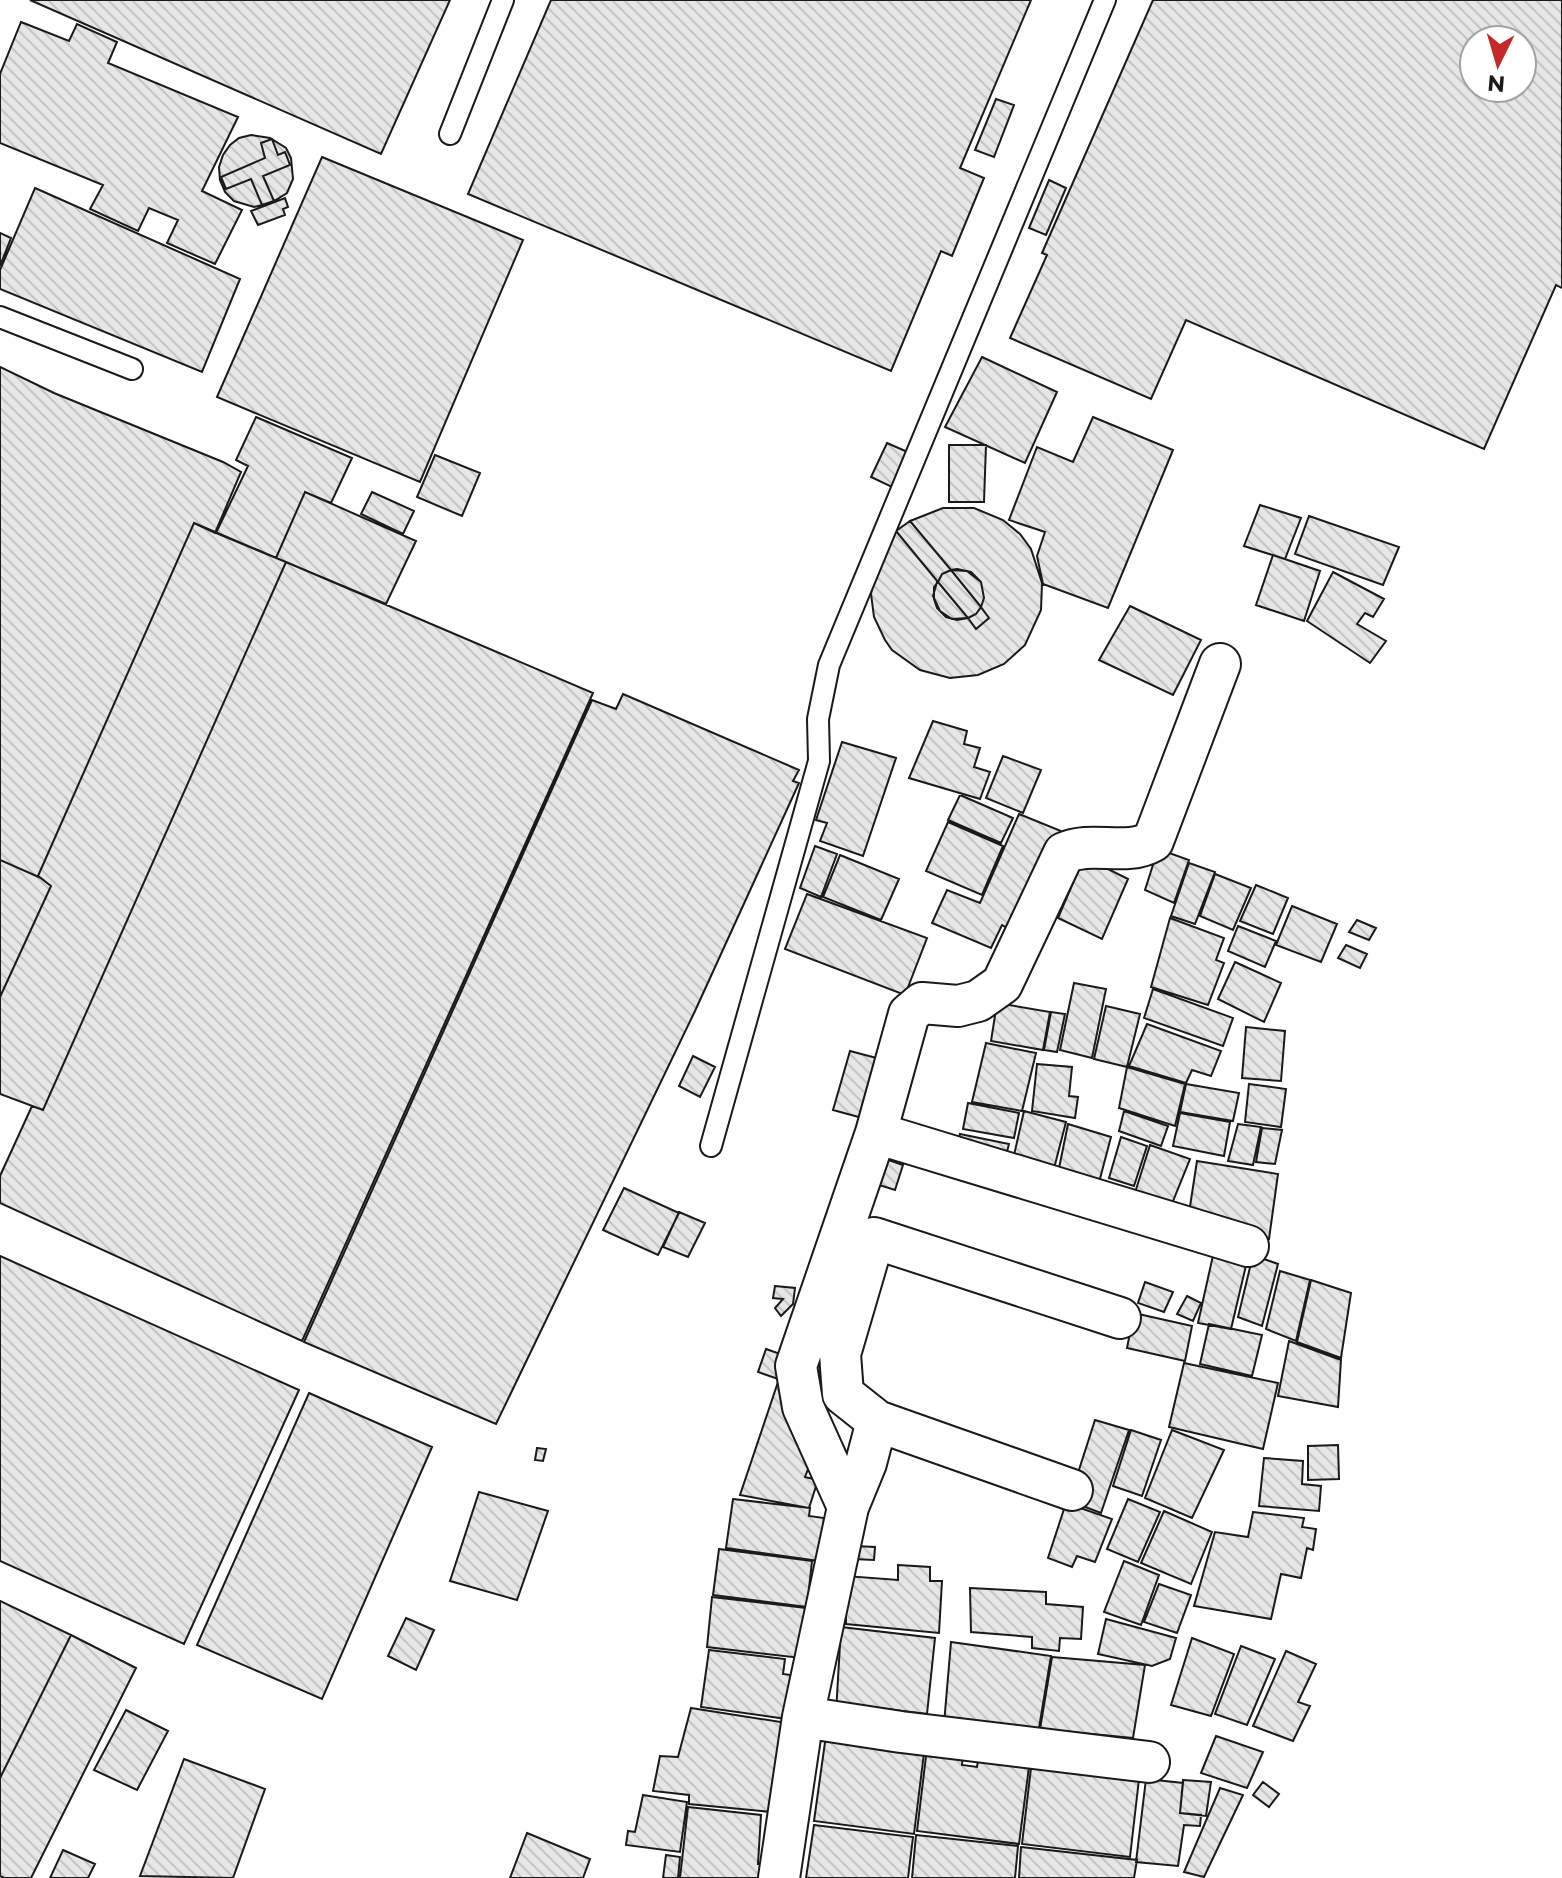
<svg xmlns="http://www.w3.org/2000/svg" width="1562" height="1878" font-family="Montserrat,sans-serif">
<defs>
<pattern id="building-back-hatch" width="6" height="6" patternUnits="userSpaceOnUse" patternTransform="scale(2)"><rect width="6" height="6" fill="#e6e6e6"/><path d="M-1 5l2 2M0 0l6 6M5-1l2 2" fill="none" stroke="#c5c5c5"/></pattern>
</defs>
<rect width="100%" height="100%" fill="#fff"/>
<!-- building -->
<path fill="url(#building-back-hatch)" stroke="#1a1a1a" stroke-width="2" fill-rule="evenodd" d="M30 0H450L381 154Z
M551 0H1031L960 168 984 178 952 256 941 251 891 371 468 194Z
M1153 0H1562V288L1556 285 1484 449 1186 320 1151 399 1010 338 1047 255 1042 253ZM1474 40H1522V88H1474Z
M21 22 69 41 77 24 117 42 108 63 238 117 202 191 242 210 215 264 167 243 178 220 149 208 138 231 90 209 103 185 0 143V74Z
M996 99 1014 105 994 157 975 150Z
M251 135 270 138 286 148 291 158 293 179 287 193 274 201 263 176 290 165 285 152 278 155 272 139 261 143 265 158 221 177 226 189 251 179 262 205 254 207 234 201 225 192 220 180 219 167 223 155 230 145 239 138Z
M272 139 278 155 285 152 290 165 263 176 274 201 262 205 251 179 226 189 221 177 265 158 261 143Z
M322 157 523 240 420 482 217 397Z
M1049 180 1066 188 1046 235 1029 228Z
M35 188 240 279 202 372 0 289V270Z
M285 198 288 207 283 209 285 215 258 225 251 211Z
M0 233 11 238 0 266Z
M982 357 1057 392 1025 463 945 427Z
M0 367 54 393 223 462 241 472 215 533 194 523 38 876 41 878 0 860Z
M256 417 352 458 331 503 305 492 276 558 216 533 248 466 236 460Z
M1093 417 1173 450 1108 608 1043 584 1037 556 1045 532 1009 520 1037 447 1073 462Z
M887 443 910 453 892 487 871 477Z
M949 445H986L984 502H949Z
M435 455 480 473 462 516 417 497Z
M305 492 416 541 386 604 276 558Z
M372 492 414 511 403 534 361 514Z
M1260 505 1301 518 1285 559 1244 546Z
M943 508H974L1003 520 1020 534 1031 549 1042 583 1041 610 1025 645 1004 664 978 675 950 678 920 670 892 650 885 640 874 617 871 594 876 561 896 531 938 582 934 587V599L937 608 946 617 957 620 968 618 976 629 989 618 981 607 984 598 981 582 967 571 951 570 910 521Z
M1309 516 1399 547 1383 585 1295 554Z
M910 521 951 570 942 574 938 582 896 531Z
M194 523 286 562 43 1110 0 1094V997L51 886 38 876Z
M1273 555 1320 571 1304 621 1256 605Z
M286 562 593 693 302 1341 0 1203V1176L32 1106 43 1110Z
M957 569 971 572 981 582 984 598 981 607 951 570Z
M951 570 981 607 976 614 968 618 938 582 942 574Z
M1333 572 1384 599 1373 617 1365 613 1357 624 1386 641 1370 663 1307 621Z
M937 582H938L968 618 952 619 940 611 933 596Z
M1130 606 1201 640 1173 695 1099 660Z
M981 607 989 618 976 629 968 618 976 614Z
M623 694 799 770 793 781 799 783 695 1011 496 1424 304 1342 592 700 616 709Z
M933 721 967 731 964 744 980 748 974 767 990 772 980 799 909 778Z
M842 742 896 758 863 856 820 841 827 823 816 820Z
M1003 756 1041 770 1023 813 986 798Z
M960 795 1013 818 1001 843 948 820Z
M1019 814 1061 831 1017 933 1002 925 991 948 932 923 947 890 980 903Z
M948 822 1003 846 982 895 926 871Z
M815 846 837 854 821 897 800 888Z
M1158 849 1189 860 1174 903 1145 890Z
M840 855 899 879 881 920 823 897Z
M1084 857 1128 879 1102 939 1058 918Z
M0 860 41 878 51 886 0 997Z
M1189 863 1215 872 1195 924 1171 916Z
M1215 874 1251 888 1233 930 1200 916Z
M1256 885 1288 898 1273 934 1240 921Z
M807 894 927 938 905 995 785 949Z
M1292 906 1337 924 1321 962 1276 945Z
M1170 918 1224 938 1216 960 1224 963 1208 1005 1151 987Z
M1357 920 1376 928 1369 940 1349 932Z
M1238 926 1276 941 1265 967 1228 951Z
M1346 945 1367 954 1360 968 1338 958Z
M1235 962 1281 983 1264 1022 1218 999Z
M1074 983 1106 989 1092 1058 1060 1050Z
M1153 989 1233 1018 1223 1046 1144 1018Z
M997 1003 1050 1012 1043 1050 991 1041Z
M1106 1006 1140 1014 1127 1067 1094 1059Z
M1051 1012 1065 1014 1057 1052 1044 1050Z
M1147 1024 1221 1051 1211 1076 1192 1070 1186 1083 1129 1066Z
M1246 1027 1285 1031 1281 1081 1242 1078Z
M986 1043 1036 1053 1022 1111 972 1102Z
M850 1051 884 1060 866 1119 833 1110Z
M693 1056 715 1067 700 1097 679 1086Z
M1037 1064 1072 1067 1069 1096 1078 1097 1075 1118 1032 1111Z
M1127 1067 1185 1084 1175 1126 1119 1108Z
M1186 1084 1239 1093 1233 1121 1180 1112Z
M1249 1084 1286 1089 1281 1127 1245 1122Z
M968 1103 1019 1113 1014 1138 963 1129Z
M1024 1111 1066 1122 1050 1184 1010 1173Z
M1124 1111 1168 1126 1161 1146 1119 1131Z
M1180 1113 1230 1122 1224 1156 1173 1146Z
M1068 1124 1111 1137 1097 1190 1056 1183Z
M1238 1124 1261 1127 1253 1165 1228 1161Z
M1262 1128 1282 1130 1275 1164 1256 1162Z
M960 1134 1009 1144 1005 1159 956 1148Z
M1121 1137 1147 1146 1134 1186 1109 1178Z
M1150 1145 1190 1159 1169 1211 1133 1199Z
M877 1156 903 1165 895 1190 870 1182Z
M1197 1161 1278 1174 1269 1239 1187 1226Z
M624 1188 679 1213 658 1255 603 1230Z
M679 1212 705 1223 688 1257 663 1247Z
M1214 1251 1248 1257 1231 1329 1198 1323Z
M1253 1255 1278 1264 1262 1326 1238 1317Z
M0 1256 299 1390 184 1644 0 1561Z
M1280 1271 1310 1280 1296 1341 1266 1329Z
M1311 1280 1351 1293 1341 1358 1297 1342Z
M1145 1282 1173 1292 1164 1312 1138 1303Z
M775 1286 795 1288 793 1304 781 1316 775 1308 783 1299 773 1298Z
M1187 1296 1201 1303 1193 1321 1177 1314Z
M1134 1313 1192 1326 1185 1361 1127 1348Z
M1209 1324 1262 1335 1252 1376 1200 1364Z
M1289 1341 1341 1360 1338 1407 1278 1396Z
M766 1349 786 1356 778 1379 758 1372Z
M1184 1363 1278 1383 1263 1449 1169 1427Z
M778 1382 789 1385 813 1456 805 1477 818 1480 809 1508 740 1495Z
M309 1393 432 1447 322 1699 197 1645Z
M1095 1420 1129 1430 1101 1513 1069 1501Z
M1131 1430 1161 1440 1142 1496 1113 1486Z
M1172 1430 1224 1450 1192 1518 1145 1498Z
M1338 1445 1339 1479 1308 1480V1446Z
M537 1448 546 1449 543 1461 535 1460Z
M1264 1458 1303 1461 1302 1484 1321 1486 1319 1511 1259 1506Z
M479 1492 548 1511 517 1600 450 1581Z
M733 1499 810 1508 809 1516 824 1518 819 1561 726 1548Z
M1128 1499 1160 1512 1138 1562 1107 1549Z
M1066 1503 1112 1519 1095 1562 1077 1556 1072 1567 1048 1558Z
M1164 1511 1212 1532 1191 1584 1141 1563Z
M1253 1512 1304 1518 1302 1527 1316 1529 1313 1550 1307 1548 1301 1578 1281 1574 1271 1619 1194 1606 1215 1532 1248 1537Z
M855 1546 875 1547 874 1560 854 1559Z
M719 1549 812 1561 807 1607 713 1595Z
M1124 1561 1159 1575 1141 1625 1104 1612Z
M898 1565 930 1567V1581H942L939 1633 846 1624V1576L898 1580Z
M1159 1584 1191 1595 1177 1633 1144 1622Z
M970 1588 1046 1592V1604L1083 1607 1081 1639 1060 1638 1059 1651 1032 1648V1637L971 1632Z
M712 1597 806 1608 801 1658 707 1647Z
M0 1601 71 1635 0 1778Z
M406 1618 434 1630 416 1670 388 1656Z
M1106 1619 1176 1638 1170 1659 1152 1666 1098 1654Z
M841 1627 935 1638 927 1714 879 1708 878 1717 836 1713Z
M71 1635 136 1668 31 1878H4L0 1876V1778Z
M1192 1638 1234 1654 1211 1716 1171 1705Z
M951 1642 1051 1656 1038 1734 944 1724Z
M1241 1646 1275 1659 1247 1725 1215 1714Z
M709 1650 785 1659 783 1674 791 1675 787 1719 701 1707Z
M1286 1651 1316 1664 1298 1702 1310 1706 1293 1741 1253 1726Z
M1052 1657 1145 1665 1133 1738 1040 1729Z
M691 1708 787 1723 771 1812 689 1804V1795L653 1791 660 1756 678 1757Z
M126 1710 168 1731 137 1790 94 1770Z
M827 1728 924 1753 914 1834 814 1821Z
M1216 1736 1263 1752 1247 1788 1201 1773Z
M927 1748 963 1752 962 1765 977 1767 979 1755 1030 1759 1019 1844 917 1831Z
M184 1759 265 1789 233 1878 140 1876Z
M1031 1768 1139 1779 1130 1857 1022 1844Z
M1146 1779 1183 1783 1180 1813 1201 1815 1200 1826 1184 1825 1178 1866 1136 1862Z
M1183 1780 1211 1782 1206 1816 1180 1813Z
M1263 1782 1279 1794 1269 1807 1253 1795Z
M1220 1788 1243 1795 1204 1877 1184 1872Z
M643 1795 687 1802 680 1852 626 1845 628 1831 635 1832Z
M688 1807 761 1815 758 1864H770L769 1878H680Z
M814 1825 913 1837 908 1878H806Z
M527 1833 590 1859 583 1878H510Z
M916 1835 1018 1846 1015 1878H912Z
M1021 1847 1137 1860 1134 1878H1019Z
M63 1850 95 1864 88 1878H50Z
M666 1855 680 1857 678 1878H663Z"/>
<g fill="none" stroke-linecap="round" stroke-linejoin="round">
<!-- service casing -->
<g stroke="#1a1a1a" stroke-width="24">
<path id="service" d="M450 134 503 0
M0 317 132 369
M711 1146 819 761 818 719 829 665 1105 0"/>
</g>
<!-- minor casing -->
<g stroke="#1a1a1a" stroke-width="44">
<path id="minor" d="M876 1133 1248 1246
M877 1421 843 1394 840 1354 874 1238 1120 1318
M848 1507 866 1463 877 1421 1072 1490
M803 1717 901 1732 1149 1762
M779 1878 803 1717 848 1507 803 1407 796 1366 876 1133 909 1014 922 1003 958 1006 978 1001 1002 984 1064 853C1093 840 1126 857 1153 841L1220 664"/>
</g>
<!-- service -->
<use href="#service" stroke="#fff" stroke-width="20"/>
<!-- minor -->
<use href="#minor" stroke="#fff" stroke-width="40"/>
</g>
<!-- north arrow -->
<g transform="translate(1498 64) rotate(185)"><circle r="38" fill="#ffffff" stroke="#a3a3a3" stroke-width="2"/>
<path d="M0-6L14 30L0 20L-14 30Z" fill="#c62828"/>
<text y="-12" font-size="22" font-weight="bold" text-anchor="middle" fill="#1a1a1a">N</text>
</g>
</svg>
